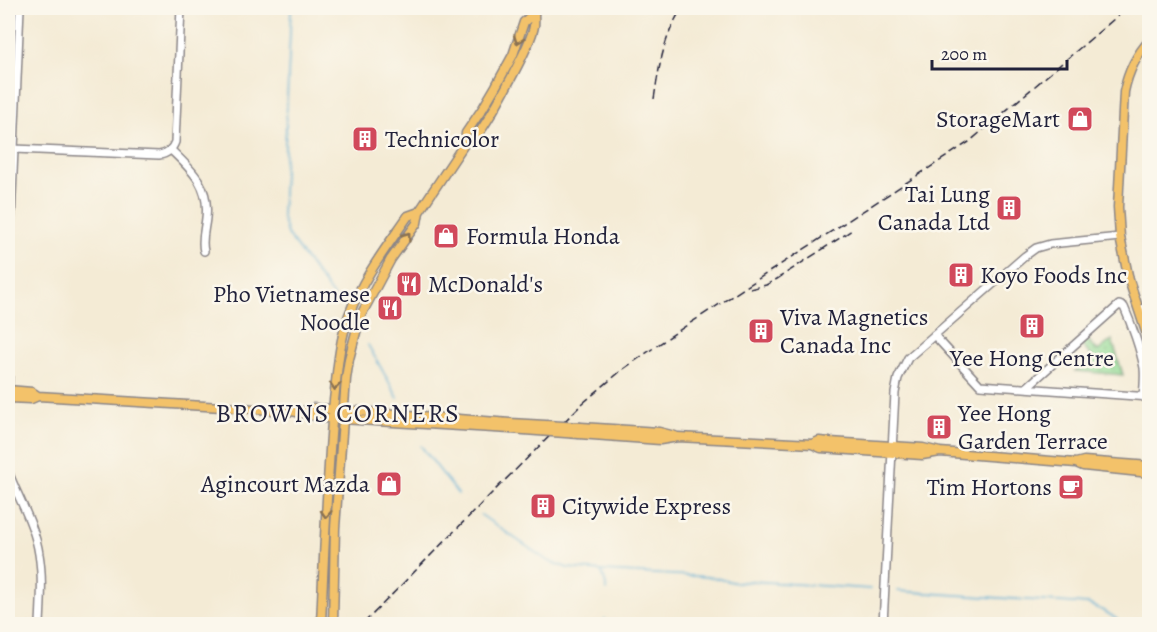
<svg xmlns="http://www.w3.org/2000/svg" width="1157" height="632" font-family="Alegreya,serif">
<defs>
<pattern id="grass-dots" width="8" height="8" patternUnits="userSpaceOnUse" patternTransform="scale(1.5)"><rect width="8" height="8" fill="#95dc96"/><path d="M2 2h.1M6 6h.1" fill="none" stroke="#80bc82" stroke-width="1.8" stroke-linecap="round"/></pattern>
</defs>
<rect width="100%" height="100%" fill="#fbf7ec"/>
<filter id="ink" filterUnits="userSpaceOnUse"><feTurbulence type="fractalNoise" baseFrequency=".0167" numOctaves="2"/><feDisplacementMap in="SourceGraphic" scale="12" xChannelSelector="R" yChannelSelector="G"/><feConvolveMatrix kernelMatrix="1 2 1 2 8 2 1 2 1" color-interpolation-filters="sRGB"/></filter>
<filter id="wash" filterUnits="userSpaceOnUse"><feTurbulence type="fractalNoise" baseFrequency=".008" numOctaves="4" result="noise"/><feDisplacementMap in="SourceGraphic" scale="24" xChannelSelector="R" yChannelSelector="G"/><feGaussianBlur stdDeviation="1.35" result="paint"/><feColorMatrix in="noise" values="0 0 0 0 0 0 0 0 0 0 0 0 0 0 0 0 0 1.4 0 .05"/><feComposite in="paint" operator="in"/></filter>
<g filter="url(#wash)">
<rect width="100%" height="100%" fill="#f4ebd5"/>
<!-- grass -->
<path fill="url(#grass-dots)" stroke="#5c7f68" stroke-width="1.5" d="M1086 338 1098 351 1112 340 1123 375 1075 371 1092 357 1080 343Z"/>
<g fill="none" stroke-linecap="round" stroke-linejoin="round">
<!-- stream -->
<path stroke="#58abd3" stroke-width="1.5" d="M291 8 282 217 287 234 339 304
M368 345 398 398
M421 446 458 494
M481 515 548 561 568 568 602 571 711 577 737 583 751 581 870 589
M602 572 606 585V590
M898 591 1088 604C1101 609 1112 614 1122 624
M604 624 605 619"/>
</g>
</g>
<g filter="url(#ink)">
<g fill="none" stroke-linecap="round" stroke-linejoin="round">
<!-- minor casing -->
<g stroke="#8b8688" stroke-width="10">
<path id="minor" d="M14 149 159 155C167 154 172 150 175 142L181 8
M171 150C192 170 210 186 206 218 205 229 201 240 204 251
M8 291 20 8
M1139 310 1150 306
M934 335 980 385 1150 397
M8 364 9 367 8 395
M1026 388 1119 305 1124 307C1131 323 1141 351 1144 368 1145 377 1144 387 1143 397
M8 471C18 498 35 525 39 554 43 578 41 601 40 624
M883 624 895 393 898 378 908 358 1025 256 1036 248 1050 244 1120 237"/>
</g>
<!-- major casing -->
<g stroke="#8b8688" stroke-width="11">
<path id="major" d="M1150 40C1135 56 1128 72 1124 92L1118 207 1120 237 1129 280 1150 344
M465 143 466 133 483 108 496 86 513 55 524 22 533 14
M8 390 32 392 38 396 290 411C302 412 312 416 325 418L510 429
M8 398 31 399 38 396
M301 412 313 408 344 410 510 423
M581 427 659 432 675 436
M579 434 660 440 678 437 812 444 821 448 922 455 940 452
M812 444 819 441 830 442 923 448 940 452 1076 463 1084 461 1150 466
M1076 463 1083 466 1150 473
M321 624C324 553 327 481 333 409 337 377 338 345 349 315 362 279 386 248 408 216L419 212
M333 624 335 528 346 379 349 359 360 317 391 259 417 223 419 212 465 143C467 142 472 140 474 139 486 127 532 43 534 26 535 20 533 14 535 8"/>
</g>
<!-- minor -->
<use href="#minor" stroke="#fff" stroke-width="7"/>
<!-- major -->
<use href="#major" stroke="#f3c26a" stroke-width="8"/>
<!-- rail -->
<path stroke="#22223b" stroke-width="1.5" stroke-dasharray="9 4.5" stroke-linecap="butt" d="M654 99C659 66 664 36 682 8
M750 289 766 285 777 279 852 230
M363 624 488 497 583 403 622 370 675 333 969 142 1127 8"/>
<!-- major-bridge casing -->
<g stroke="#8b8688" stroke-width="11" stroke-linecap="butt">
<path id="major-bridge" d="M510 423 581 427
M510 429 579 434"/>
</g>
<!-- major-bridge -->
<use href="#major-bridge" stroke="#f3c26a" stroke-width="8"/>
</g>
<!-- one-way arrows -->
<defs><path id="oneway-chevron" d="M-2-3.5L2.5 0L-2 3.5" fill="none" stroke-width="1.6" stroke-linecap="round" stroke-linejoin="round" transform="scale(1.5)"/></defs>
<g stroke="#8a7252">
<use href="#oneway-chevron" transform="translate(518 40) rotate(110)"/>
<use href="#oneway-chevron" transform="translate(407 236) rotate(-53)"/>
<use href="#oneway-chevron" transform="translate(335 386) rotate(94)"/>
<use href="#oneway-chevron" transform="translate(326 514) rotate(93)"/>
</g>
</g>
<!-- icons -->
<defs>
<g id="shop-square" transform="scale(1.35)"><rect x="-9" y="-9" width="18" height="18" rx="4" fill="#d1495b" stroke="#fbf7ec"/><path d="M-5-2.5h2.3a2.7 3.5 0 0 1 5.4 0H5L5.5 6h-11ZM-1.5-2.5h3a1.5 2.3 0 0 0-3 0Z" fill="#fff"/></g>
<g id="building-square" transform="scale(1.35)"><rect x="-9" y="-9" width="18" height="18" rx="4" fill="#d1495b" stroke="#fbf7ec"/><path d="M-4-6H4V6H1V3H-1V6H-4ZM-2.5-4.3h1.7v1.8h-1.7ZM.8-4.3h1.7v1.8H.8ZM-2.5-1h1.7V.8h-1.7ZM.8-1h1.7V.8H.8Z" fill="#fff"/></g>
<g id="restaurant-square" transform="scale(1.35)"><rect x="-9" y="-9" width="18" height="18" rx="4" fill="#d1495b" stroke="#fbf7ec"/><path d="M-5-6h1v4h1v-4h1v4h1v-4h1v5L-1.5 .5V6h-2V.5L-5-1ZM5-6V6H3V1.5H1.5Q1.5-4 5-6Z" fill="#fff"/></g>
<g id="cafe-square" transform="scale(1.35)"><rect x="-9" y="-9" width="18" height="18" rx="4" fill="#d1495b" stroke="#fbf7ec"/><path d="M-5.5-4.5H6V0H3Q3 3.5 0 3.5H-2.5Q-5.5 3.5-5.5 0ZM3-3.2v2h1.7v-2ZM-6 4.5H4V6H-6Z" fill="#fff"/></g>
</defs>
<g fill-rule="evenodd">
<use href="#shop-square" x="1080" y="119"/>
<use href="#building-square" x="365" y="139"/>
<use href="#building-square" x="1009" y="208"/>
<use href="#shop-square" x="446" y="236"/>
<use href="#building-square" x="961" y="275"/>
<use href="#restaurant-square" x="409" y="284"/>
<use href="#restaurant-square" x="390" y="308"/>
<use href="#building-square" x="1032" y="326"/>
<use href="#building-square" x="761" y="331"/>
<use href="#building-square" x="939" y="427"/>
<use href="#shop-square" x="389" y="484"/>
<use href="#cafe-square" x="1071" y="487"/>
<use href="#building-square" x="543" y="506"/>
</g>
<g text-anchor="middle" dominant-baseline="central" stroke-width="5" stroke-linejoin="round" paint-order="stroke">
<!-- poi labels -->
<g font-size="24" fill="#22223b" stroke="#fbf7ec" text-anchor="start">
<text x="1060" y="119" text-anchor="end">StorageMart</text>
<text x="385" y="139">Technicolor</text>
<text x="990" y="194" text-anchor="end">Tai Lung<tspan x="990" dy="28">Canada Ltd</tspan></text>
<text x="466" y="236">Formula Honda</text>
<text x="980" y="275">Koyo Foods Inc</text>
<text x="428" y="284">McDonald's</text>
<text x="370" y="294" text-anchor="end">Pho Vietnamese<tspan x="370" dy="28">Noodle</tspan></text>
<text x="780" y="317">Viva Magnetics<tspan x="780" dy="28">Canada Inc</tspan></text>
<text x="1032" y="358" text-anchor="middle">Yee Hong Centre</text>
<text x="958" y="413">Yee Hong<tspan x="958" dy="28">Garden Terrace</tspan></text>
<text x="370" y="484" text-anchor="end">Agincourt Mazda</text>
<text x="1052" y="487" text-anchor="end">Tim Hortons</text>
<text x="562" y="506">Citywide Express</text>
</g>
<!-- neighbourhood labels -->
<g font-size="26" letter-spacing="1.5" fill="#22223b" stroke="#fbf7ec">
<text x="338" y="413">BROWNS CORNERS</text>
</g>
</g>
<!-- margin -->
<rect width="1157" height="632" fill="none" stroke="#fbf7ec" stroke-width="30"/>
<!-- scale -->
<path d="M932 60v9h135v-9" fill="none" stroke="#22223b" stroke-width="3"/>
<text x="941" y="60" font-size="18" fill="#22223b" stroke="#fbf7ec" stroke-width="4.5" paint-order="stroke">200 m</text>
</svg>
